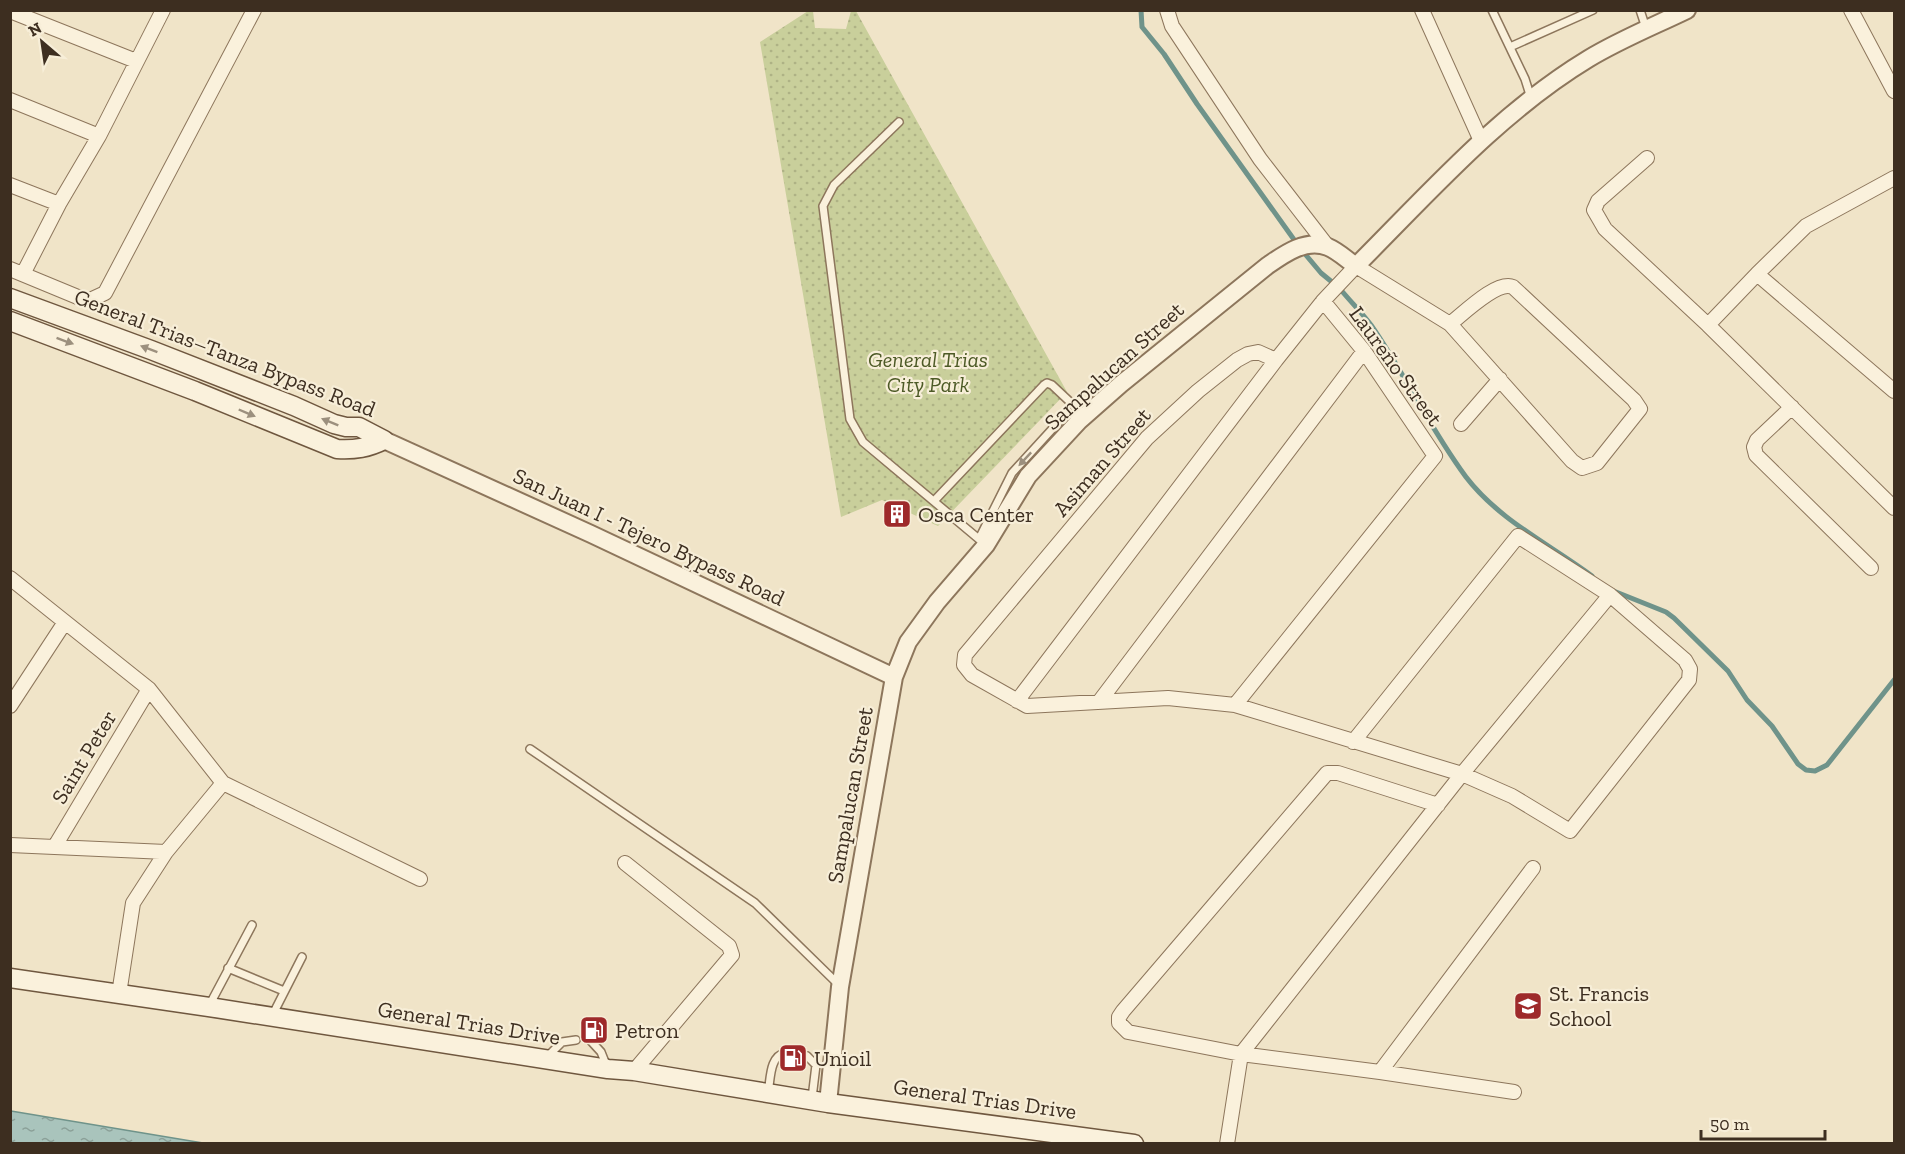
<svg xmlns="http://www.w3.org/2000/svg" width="1905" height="1154" font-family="'Zilla Slab',serif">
<defs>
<pattern id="park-dots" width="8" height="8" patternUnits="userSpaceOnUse" patternTransform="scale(1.5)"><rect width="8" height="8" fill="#c9cf9b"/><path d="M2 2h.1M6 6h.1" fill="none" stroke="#aeb285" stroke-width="1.8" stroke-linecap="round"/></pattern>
<pattern id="water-ripples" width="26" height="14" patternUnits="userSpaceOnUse" patternTransform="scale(1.5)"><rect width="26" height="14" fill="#a9c4bc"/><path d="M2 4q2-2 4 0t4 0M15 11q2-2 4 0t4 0" fill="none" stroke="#8ba098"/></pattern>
</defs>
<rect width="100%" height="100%" fill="#f0e4c8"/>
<!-- park -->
<path fill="url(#park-dots)" d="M808 11H813L815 28 846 29 851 11H856L1067 392 938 526 882 500 841 517 760 42Z"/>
<!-- water -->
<path fill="url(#water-ripples)" stroke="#6f938a" stroke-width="1.5" d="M10 1111H11L203 1143H11Z"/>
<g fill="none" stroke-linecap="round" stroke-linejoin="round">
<!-- stream -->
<path stroke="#6f938a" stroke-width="5" d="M1141 10 1142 27 1164 54 1197 104 1295 241
M1305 254 1321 273 1332 282
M1341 290C1351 302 1362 313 1371 325 1405 374 1430 429 1466 477 1499 520 1549 544 1592 576
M1611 590 1666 612 1674 618 1728 671 1747 700 1772 726 1798 764 1806 770 1815 771 1827 765 1894 680"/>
<!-- service casing -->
<g stroke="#8d765c" stroke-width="10">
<path id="service" d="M1492 10 1525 79 1531 98
M1640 10 1646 28
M1510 47 1593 10
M899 122 834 185 823 206 850 419 863 442 986 545
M934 501 1044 385 1047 383 1052 385 1085 416
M979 539 1012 473 1066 414 1082 416
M530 749 755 903 839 985
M228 968 284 991
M210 1004 252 925
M273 1014 302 957
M590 1040 601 1052 607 1067
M807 1056 816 1065 812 1098
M546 1058 562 1042 576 1040
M768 1093C771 1077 769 1057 786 1052"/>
</g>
<!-- minor casing -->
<g stroke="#8d765c" stroke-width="16">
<path id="minor" d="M1167 10 1172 26 1260 159 1328 247
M1422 10 1481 141
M1851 10 1894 91
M10 11 136 61
M10 100 99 136
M1647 158 1598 201 1594 210 1605 229 1708 325 1894 508
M10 185 59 204
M10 269 85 300 92 299 105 293 254 10
M23 274 59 204 99 136 163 10
M1757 274 1894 391
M1708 325 1757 274 1806 226 1894 178
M1276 360 1258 352 1248 354 1237 360 1198 391 1147 438 965 655 964 665 972 675 1027 706 1168 698 1235 705 1462 774 1512 796 1570 831 1689 680 1690 669 1685 660 1610 595 1518 536 1353 742
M1792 407 1757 440 1754 447 1756 455 1871 568
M1461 424 1500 379
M10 578 149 689 223 783 420 879
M1017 701 1276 360 1323 301 1356 266 1450 324 1572 461 1582 468 1597 463 1640 409 1634 400 1513 287C1497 280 1464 313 1450 324
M1099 702 1364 351
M1235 705 1435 456 1364 351 1323 301
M10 706 65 622
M1438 805 1338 773H1327L1123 1011 1119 1017V1023L1128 1032 1241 1054 1380 1072 1514 1092
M10 845 166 852
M55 846 149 689
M625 863 729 946 732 955 634 1071
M119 994 133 903 166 852 223 783
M1380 1072 1533 868
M1227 1144 1241 1054 1462 774 1610 595"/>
</g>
<!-- tertiary casing -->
<g stroke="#8d765c" stroke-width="20">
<path id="tertiary" d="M384 440 591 534 894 677
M828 1103 840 987 894 677 908 642 937 602 986 545 1028 476 1079 421 1121 384 1267 266C1284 254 1306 238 1328 247 1338 251 1347 260 1356 266 1429 193 1499 113 1588 59 1619 40 1654 26 1687 10"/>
</g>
<!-- secondary casing -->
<g stroke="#6f573f" stroke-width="21">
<path id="secondary" d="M10 298 151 350 294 406 334 424 346 427H359L384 440
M10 321 195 391 337 449C355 450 368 448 384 440
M10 978 209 1007 608 1069 634 1071 828 1103 1134 1144"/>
</g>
<!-- service -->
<use href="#service" stroke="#faf1dc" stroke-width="7"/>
<!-- minor -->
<use href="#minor" stroke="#faf1dc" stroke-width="14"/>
<!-- tertiary -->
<use href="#tertiary" stroke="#faf1dc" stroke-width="16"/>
<!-- secondary -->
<use href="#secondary" stroke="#faf1dc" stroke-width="18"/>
</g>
<!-- one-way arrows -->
<defs><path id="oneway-solid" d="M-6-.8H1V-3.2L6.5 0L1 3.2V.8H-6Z" transform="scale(1.5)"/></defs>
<g fill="#9c907e">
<use href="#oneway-solid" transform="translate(65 341) rotate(20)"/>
<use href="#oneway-solid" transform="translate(149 349) rotate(-159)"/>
<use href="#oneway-solid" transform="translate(247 413) rotate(23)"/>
<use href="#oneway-solid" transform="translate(330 422) rotate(-158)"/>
<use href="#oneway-solid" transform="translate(1025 459) rotate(133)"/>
</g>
<!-- icons -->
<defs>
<g id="building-square" transform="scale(1.5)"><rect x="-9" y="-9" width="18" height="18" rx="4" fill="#9e2a2b" stroke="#f7eed8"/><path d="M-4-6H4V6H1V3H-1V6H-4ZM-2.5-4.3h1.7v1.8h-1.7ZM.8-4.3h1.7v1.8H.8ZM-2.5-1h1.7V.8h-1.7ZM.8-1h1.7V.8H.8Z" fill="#fff"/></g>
<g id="school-square" transform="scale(1.5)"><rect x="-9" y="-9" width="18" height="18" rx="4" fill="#9e2a2b" stroke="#f7eed8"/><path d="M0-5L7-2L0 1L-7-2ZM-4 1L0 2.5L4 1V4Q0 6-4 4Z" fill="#fff"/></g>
<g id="fuel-square" transform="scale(1.5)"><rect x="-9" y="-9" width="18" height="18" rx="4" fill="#9e2a2b" stroke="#f7eed8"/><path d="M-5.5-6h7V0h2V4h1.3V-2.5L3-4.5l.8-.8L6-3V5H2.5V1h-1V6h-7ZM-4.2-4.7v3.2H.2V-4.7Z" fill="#fff"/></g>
</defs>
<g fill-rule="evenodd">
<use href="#building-square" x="897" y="514"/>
<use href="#school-square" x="1528" y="1006"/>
<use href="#fuel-square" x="594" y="1030"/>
<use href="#fuel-square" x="793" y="1058"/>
</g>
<g text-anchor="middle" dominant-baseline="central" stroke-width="4.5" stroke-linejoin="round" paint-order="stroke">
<!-- street labels -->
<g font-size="22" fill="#3d2e20" stroke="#f7eed8">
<text transform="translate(225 353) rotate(21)">General Trias–Tanza Bypass Road</text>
<text transform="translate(1114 366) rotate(-42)">Sampalucan Street</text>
<text transform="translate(1396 366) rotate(54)">Laureño Street</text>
<text transform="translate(1102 462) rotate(-49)">Asiman Street</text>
<text transform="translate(649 537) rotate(25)">San Juan I - Tejero Bypass Road</text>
<text transform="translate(84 757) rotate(-59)">Saint Peter</text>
<text transform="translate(850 795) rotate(-80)">Sampalucan Street</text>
<text transform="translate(469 1023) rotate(9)">General Trias Drive</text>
<text transform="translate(985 1099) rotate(8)">General Trias Drive</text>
</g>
<!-- park labels -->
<g font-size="22" font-style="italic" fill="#4d5a26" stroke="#f7eed8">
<text x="928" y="359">General Trias<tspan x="928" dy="25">City Park</tspan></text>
</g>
<!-- poi labels -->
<g font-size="22" fill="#3d2e20" stroke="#f7eed8" text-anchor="start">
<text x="918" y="514">Osca Center</text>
<text x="1549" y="993">St. Francis<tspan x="1549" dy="25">School</tspan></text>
<text x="615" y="1030">Petron</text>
<text x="814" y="1058">Unioil</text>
</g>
</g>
<!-- border -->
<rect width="1905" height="1154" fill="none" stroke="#3d2e20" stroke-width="24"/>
<!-- north arrow -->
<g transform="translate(42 42) rotate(331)" stroke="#f7eed8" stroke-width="4.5" paint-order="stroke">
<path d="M0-4.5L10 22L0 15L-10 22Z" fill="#3d2e20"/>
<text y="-9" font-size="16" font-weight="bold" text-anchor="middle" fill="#3d2e20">N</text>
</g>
<!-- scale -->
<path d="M1701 1130v9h124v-9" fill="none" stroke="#3d2e20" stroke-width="3"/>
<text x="1710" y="1130" font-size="18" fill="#3d2e20" stroke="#f7eed8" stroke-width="4.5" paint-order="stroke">50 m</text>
</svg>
